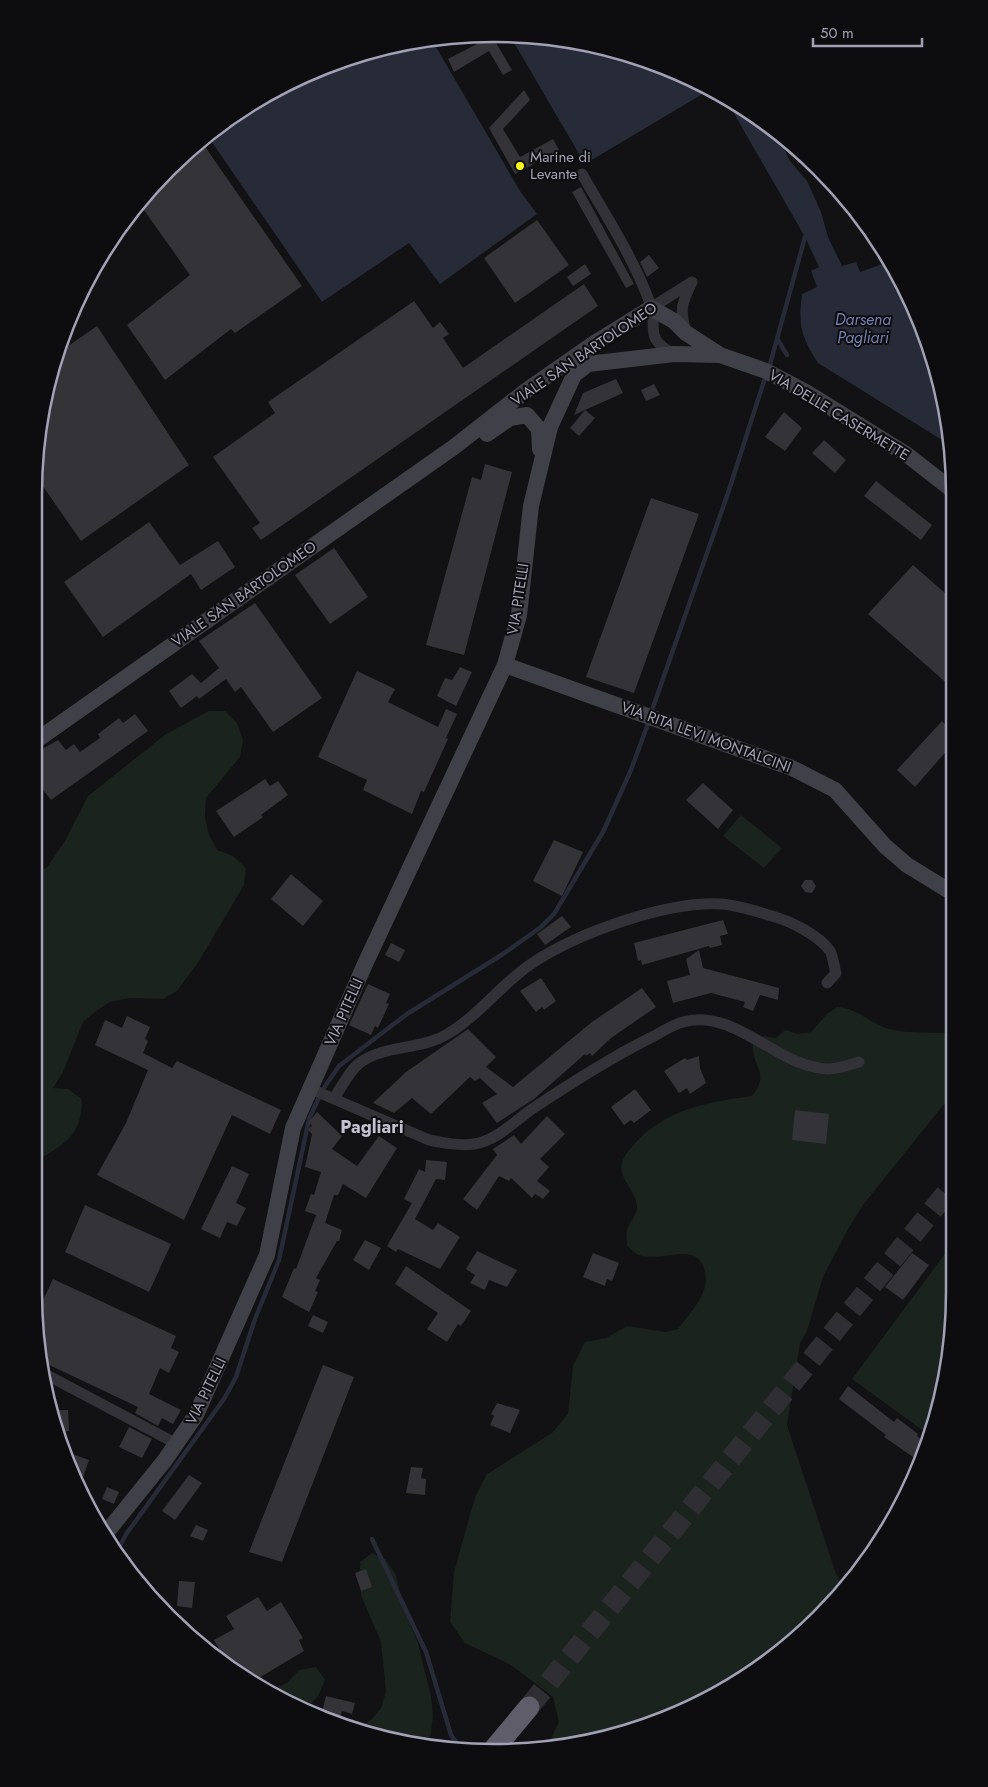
<svg xmlns="http://www.w3.org/2000/svg" width="988" height="1787" font-family="Jost,sans-serif">
<rect width="100%" height="100%" fill="#121113"/>
<!-- green -->
<path fill="#1b231e" d="M209 711H225L237 723 243 740 240 757 206 798 205 817 209 835 217 850 233 856 246 868 244 885 199 961 177 991 163 999 129 998 110 1002 96 1011 83 1022 63 1072 53 1088 68 1089 82 1099C82 1137 63 1145 34 1162V876L47 867 65 841 88 796 166 734Z
M741 815 782 848 764 868 723 836Z
M837 1007C856 1008 866 1020 883 1027 901 1034 925 1032 945 1033L952 1036 953 1093 863 1205 848 1229 823 1277 807 1331 800 1343 787 1425 836 1574 842 1584 798 1639 670 1718 547 1747 559 1722 553 1697 511 1665 465 1643 450 1622 454 1572 475 1497 487 1474 552 1433 568 1414 573 1366 585 1342 606 1338 627 1326 666 1332 678 1329C691 1311 712 1292 704 1268 695 1239 655 1266 635 1253 632 1251 629 1247 627 1245 627 1240 626 1234 627 1230 629 1223 636 1215 637 1209 638 1192 618 1180 622 1163 624 1154 632 1147 637 1141 669 1108 709 1102 752 1096 772 1071 749 1067 753 1039L764 1036 776 1038 785 1030 798 1034 811 1032 827 1014Z
M953 1243C953 1307 954 1375 929 1435L852 1379Z
M372 1553 386 1560 396 1575 404 1610 418 1643 431 1696 433 1716 431 1733 427 1743 375 1738 356 1729 371 1720 381 1708 386 1692 381 1642 361 1595 360 1562Z
M316 1667 325 1680 318 1696 308 1707 271 1691 288 1682 299 1670Z"/>
<!-- water -->
<path fill="#272a37" d="M510 36 554 38 642 58 711 89 585 164Z
M432 40 520 191 537 214 440 284 409 243 322 302 207 135 290 81 375 50Z
M724 96 778 136 790 161 807 181 821 212 828 237 842 266 856 262 860 272 888 262 930 346 950 434V445L818 363C801 337 798 325 802 294L817 287 811 271 819 267 805 237Z"/>
<g fill="none" stroke-linecap="round" stroke-linejoin="round">
<!-- stream -->
<path stroke="#272a37" stroke-width="4.5" d="M778 340 787 355
M769 368 805 237
M651 713 728 493 766 375
M372 1539 426 1652 451 1735 459 1746
M117 1551 127 1533 224 1399 236 1377 255 1319 279 1260 309 1119 323 1089 339 1066 407 1014 503 954 541 927 554 914 603 832 631 770 649 721"/>
</g>
<!-- building -->
<path fill="#343338" d="M492 36 512 70 503 75 489 51 454 72 448 59Z
M524 90 530 100 503 129 520 157 553 139 559 150 515 174 489 128Z
M201 141 302 286 235 333 231 329 165 380 127 325 190 275 139 203 148 191Z
M581 187 634 284 626 288 572 192Z
M537 220 569 265 515 303 484 258Z
M649 255 659 268 647 277 640 262Z
M585 264 591 274 573 286 567 277Z
M584 284 598 306 261 540 252 528 260 523 213 457 275 413 268 402 414 301 433 328 440 322 449 334 443 338 463 368Z
M97 326 189 465 81 541 35 475V464L50 375 58 353Z
M616 379 623 393 585 410 595 418 579 436 570 428 585 410 574 415 583 393Z
M654 384 660 395 646 401 641 390Z
M784 412 802 428 785 451 765 437Z
M824 440 846 460 835 473 812 453Z
M485 464 512 472 464 655 426 645 472 477 481 480Z
M876 481 932 525 921 540 864 496Z
M651 498 699 514 634 693 586 677Z
M149 522 180 565 218 541 235 567 201 590 191 574 103 637 64 582Z
M334 548 368 597 330 624 295 575Z
M913 565 945 593 951 587V687L868 614Z
M255 603 322 698 273 732 241 687 235 692 226 679 199 699 197 696 181 708 169 691 192 674 201 683 219 668 199 641Z
M460 667 472 672 456 706 437 696 445 678 452 680Z
M357 671 395 689 388 702 438 727 446 709 457 714 446 738 448 739 424 792 421 791 412 814 363 790 367 780 318 757Z
M135 714 148 731 51 800 34 778V754L58 740 66 750 74 744 80 752 100 738 98 734 119 718 123 723Z
M942 721 951 730V746L915 787 897 770Z
M265 779 270 786 278 781 288 795 261 815 263 817 234 837 216 811Z
M703 783 733 810 718 829 686 800Z
M554 840 583 852 562 896 533 881Z
M291 874 323 901 303 926 271 899Z
M805 880H812L816 886 812 893 805 892 801 886Z
M562 916 571 927 545 945 537 934Z
M723 920 728 934 720 936 722 945 710 948 709 946 642 965 641 960 638 961 634 943Z
M391 943 405 950 399 962 385 955Z
M699 950 703 968 779 988 778 1000 760 995 753 1011 743 1007 745 1002 711 993 673 1003 667 981 690 975 686 959Z
M541 978 556 1001 544 1010 542 1007 536 1012 520 991Z
M368 984 390 994 386 1003 389 1004 378 1028 375 1026 371 1035 349 1025Z
M642 988 656 1007 611 1038 592 1056 590 1053 586 1056 585 1054 534 1099 497 1123 482 1103 497 1094 480 1078 475 1081 470 1077 431 1114 412 1098 394 1113 373 1103 406 1072 468 1029 496 1057 486 1067 513 1087 592 1022Z
M127 1016 150 1027 145 1039 148 1041 143 1053 172 1068 177 1061 281 1110 270 1134 232 1115 184 1220 97 1175 126 1123 148 1070 95 1045 105 1020 122 1028Z
M699 1056 700 1068 706 1083 690 1094 687 1088 679 1093 664 1071 685 1058 687 1060Z
M635 1089 651 1110 634 1123 631 1120 624 1125 611 1107Z
M795 1110 829 1114 826 1144 792 1140Z
M317 1112 342 1136 332 1149 357 1166 379 1136 397 1148 366 1198 343 1184 338 1195H334L325 1223 342 1230 339 1241H337L316 1278 320 1280 315 1291 318 1292 309 1312 282 1297 294 1268 296 1269 316 1215 305 1211 311 1194 314 1195 321 1172 305 1167 312 1134 308 1130 312 1125 308 1123Z
M547 1116 565 1134 540 1159 549 1167 537 1181 550 1191 543 1199 535 1194 532 1198 511 1178 509 1181 499 1176 477 1210 463 1199 497 1155 493 1149 514 1135 521 1144Z
M426 1160 447 1162 445 1180 436 1179 415 1219 433 1230 438 1223 460 1237 440 1269 398 1249 396 1252 387 1246 412 1203 404 1199 419 1169 425 1172Z
M232 1166 249 1174 236 1203 246 1208 237 1226 227 1222 220 1238 201 1229Z
M85 1205 171 1244 149 1292 65 1252Z
M365 1240 381 1248 369 1270 353 1260Z
M477 1251 517 1270 507 1287 489 1280 485 1290 470 1283 475 1275 466 1269Z
M593 1253 619 1263 612 1281 607 1279 605 1286 583 1277Z
M912 1253 929 1265 903 1300 885 1287Z
M406 1266 471 1311 461 1326 458 1324 447 1342 427 1329 438 1313 395 1284Z
M53 1279 176 1336 171 1348 179 1352 169 1373 160 1368 149 1394 181 1410 173 1424 162 1418 158 1426 135 1413 138 1407 45 1363 37 1313Z
M313 1315 328 1322 323 1333 308 1326Z
M323 1365 354 1377 282 1562 249 1552Z
M848 1386 894 1422 897 1418 918 1434 917 1436 926 1443 919 1461 884 1437 886 1435 839 1399Z
M497 1403 520 1410 510 1433 490 1425 494 1416 491 1414Z
M53 1410H68L69 1431 57 1432Z
M129 1427 152 1439 142 1458 119 1447Z
M64 1451 89 1460 81 1483 71 1464Z
M411 1467 423 1468 421 1478 426 1479 425 1495 406 1493Z
M189 1475 202 1483 175 1520 162 1511Z
M107 1487 119 1492 114 1504 102 1499Z
M196 1525 208 1530 203 1541 190 1536Z
M366 1569 372 1587 361 1591 355 1573Z
M179 1581 195 1582 192 1608 177 1606Z
M258 1597 267 1611 281 1602 303 1638 299 1640 304 1651 252 1682 239 1676 230 1668 214 1640 234 1629 226 1616Z
M326 1696 355 1703 352 1714 342 1711 340 1717 322 1712Z"/>
<g fill="none" stroke-linecap="round" stroke-linejoin="round">
<!-- highway-tunnel -->
<path stroke="#2f2e33" stroke-width="21" stroke-dasharray="21 11" stroke-linecap="butt" d="M529 1707 953 1185"/>
<!-- street -->
<path stroke="#333238" stroke-width="11" d="M582 174C606 216 633 257 650 303 659 328 642 337 674 354
M651 308 692 282
M686 332C679 309 682 303 692 282
M311 1089 429 1140C444 1143 459 1146 474 1144 496 1141 515 1121 532 1109 571 1083 610 1058 652 1037 662 1032 672 1025 683 1022 731 1008 773 1061 819 1068 832 1071 846 1066 859 1062
M334 1098C342 1087 350 1069 361 1062 383 1046 420 1049 444 1036 477 1018 500 985 531 964 577 933 666 901 721 904 738 905 755 911 772 916 790 921 819 935 830 951 833 956 834 967 836 973L827 983
M47 1375 177 1444"/>
<!-- secondary -->
<path stroke="#404048" stroke-width="16" d="M487 434 510 418 527 415 539 429 540 449
M505 665 792 768 835 790 885 846 907 865 946 889 952 890
M34 742 454 447 527 390 593 344 651 308 674 321 686 333 720 355 766 371 806 392 906 454 951 489
M107 1532 165 1460 196 1415 267 1255 293 1128 365 964 505 665 519 615 531 506 550 427 574 375 588 364 674 354 720 355"/>
<!-- highway -->
<path stroke="#5e5d69" stroke-width="21" d="M494 1749 529 1707"/>
</g>
<!-- markers -->
<circle fill="#fcff1d" stroke="#0d0c0e" stroke-width="2" cx="520" cy="166" r="5"/>
<g text-anchor="middle" dominant-baseline="central" stroke-width="4" stroke-linejoin="round" paint-order="stroke">
<!-- poi labels -->
<g font-size="15" fill="#a2a1b5" stroke="#0d0c0e" text-anchor="start">
<text x="530" y="157">Marine di<tspan x="530" dy="17">Levante</tspan></text>
</g>
<!-- street labels -->
<g font-size="15" fill="#a2a1b5" stroke="#0d0c0e">
<text transform="translate(584 354) rotate(-34)">VIALE SAN BARTOLOMEO</text>
<text transform="translate(839 415) rotate(31)">VIA DELLE CASERMETTE</text>
<text transform="translate(244 594) rotate(-35)">VIALE SAN BARTOLOMEO</text>
<text transform="translate(518 599) rotate(-81)">VIA PITELLI</text>
<text transform="translate(706 737) rotate(20)">VIA RITA LEVI MONTALCINI</text>
<text transform="translate(344 1012) rotate(-66)">VIA PITELLI</text>
<text transform="translate(206 1391) rotate(-64)">VIA PITELLI</text>
</g>
<!-- water labels -->
<g font-size="16" font-style="italic" fill="#7580b3" stroke="#0d0c0e">
<text x="863" y="319">Darsena<tspan x="863" dy="18">Pagliari</tspan></text>
</g>
<!-- quarter labels -->
<g font-size="18" font-weight="bold" fill="#c3c2d0" stroke="#0d0c0e">
<text x="372" y="1127">Pagliari</text>
</g>
</g>
<!-- crop -->
<path d="M0 0H988V1787H0ZM494 42H494A452 452 0 0 1 946 494V1292A452 452 0 0 1 494 1744H494A452 452 0 0 1 42 1292V494A452 452 0 0 1 494 42Z" fill="#0d0c0e" fill-rule="evenodd"/>
<path fill="none" stroke="#a2a1b5" stroke-width="2.5" d="M494 42H494A452 452 0 0 1 946 494V1292A452 452 0 0 1 494 1744H494A452 452 0 0 1 42 1292V494A452 452 0 0 1 494 42Z"/>
<!-- scale -->
<path d="M813 38v8h109v-8" fill="none" stroke="#a2a1b5" stroke-width="2.5"/>
<text x="820" y="38" font-size="15" fill="#a2a1b5" stroke="#0d0c0e" stroke-width="4" paint-order="stroke">50 m</text>
</svg>
